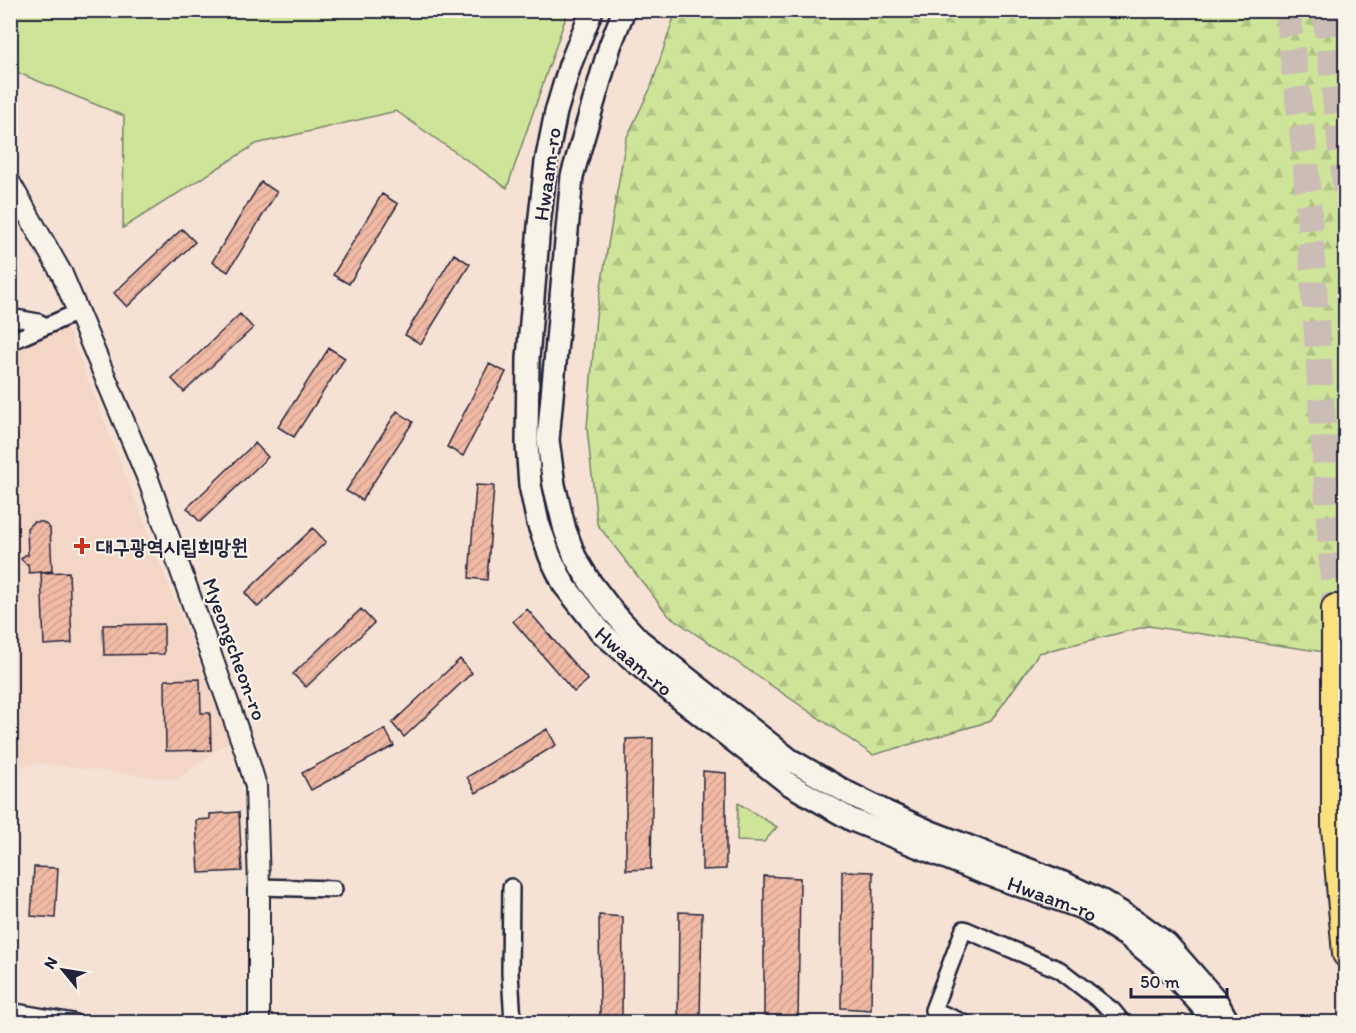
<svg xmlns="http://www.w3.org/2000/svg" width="1356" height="1033" font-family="Itim,'Poor Story',sans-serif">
<defs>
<pattern id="forest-firs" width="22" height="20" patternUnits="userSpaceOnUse" patternTransform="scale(1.5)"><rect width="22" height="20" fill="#cee499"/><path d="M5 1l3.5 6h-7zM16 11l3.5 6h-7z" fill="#b1c385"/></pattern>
<pattern id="building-hatch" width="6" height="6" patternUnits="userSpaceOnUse" patternTransform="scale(1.5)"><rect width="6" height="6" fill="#f1baa5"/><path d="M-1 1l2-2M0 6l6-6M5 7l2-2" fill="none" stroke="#cea08f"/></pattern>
</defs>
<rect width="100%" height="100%" fill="#f5e2d4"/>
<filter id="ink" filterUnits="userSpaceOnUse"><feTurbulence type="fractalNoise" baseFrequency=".0167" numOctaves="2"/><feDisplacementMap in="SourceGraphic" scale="12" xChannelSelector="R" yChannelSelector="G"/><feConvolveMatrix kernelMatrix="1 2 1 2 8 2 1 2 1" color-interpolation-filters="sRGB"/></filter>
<g filter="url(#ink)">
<!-- built -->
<path fill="#f4d6c6" d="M66 324 230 741 176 780 38 763 11 769V352Z"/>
<!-- forest -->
<path fill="url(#forest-firs)" stroke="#78836a" stroke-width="1.5" d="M676 11H1345V655L1148 626 1039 653 991 721 873 755 668 615 597 524 587 428 596 316 626 139 651 87Z"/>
<!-- park -->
<path fill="#cee499" stroke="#78836a" stroke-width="1.5" d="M10 11 11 10 568 11 507 188 396 111 256 144 123 228 124 116 11 70Z
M738 803 777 827 764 842 737 841Z"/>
<!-- building -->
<path fill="url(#building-hatch)" stroke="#22223b" stroke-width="1.5" d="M261 182 277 192 228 272 212 262Z
M382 194 398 204 349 284 333 275Z
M182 229 195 242 127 307 114 293Z
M454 254 470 264 421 344 405 335Z
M240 314 253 328 184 392 172 379Z
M329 348 345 358 294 437 278 427Z
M489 364 506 372 463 456 447 447Z
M397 411 413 422 362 500 346 491Z
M255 443 268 457 200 522 187 508Z
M476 485 494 486 487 580 469 578Z
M33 522H43L50 528 52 571 29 573 28 564H26L21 559 25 555H28L27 528Z
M313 528 326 542 258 607 245 593Z
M69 572 72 643 44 645 41 573Z
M361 609 374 623 306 687 293 674Z
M527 609 588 680 574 692 513 621Z
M164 624V654L104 655 103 625Z
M460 659 472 673 404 737 392 723Z
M200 679 201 713H210L211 750 166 751 165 680Z
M385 729 394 746 311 790 302 773Z
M547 729 556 745 476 793 467 777Z
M653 738 651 869 626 870V739Z
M703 771 726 773V869L702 870Z
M239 812 242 871 199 873 196 820 210 819V814Z
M34 867 58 868 55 918 31 916Z
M842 871 873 872 871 1010 841 1008Z
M764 876 800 878 798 1022H764Z
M679 912 702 913 700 1019H678Z
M599 915 623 917 622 1016H600Z"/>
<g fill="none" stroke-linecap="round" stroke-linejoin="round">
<!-- trunk-tunnel -->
<path stroke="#cbbcb5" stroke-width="26" stroke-dasharray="26 13" stroke-linecap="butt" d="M1287 10 1305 154 1335 608
M1325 10 1346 192"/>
<!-- minor casing -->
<g stroke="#22223b" stroke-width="20">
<path id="minor" d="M10 317 38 322 46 326
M10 342 78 312
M259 887 334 889
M511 887 510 973 513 1022
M10 1011 73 1022
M962 1022 933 1010 964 929 1060 970 1113 1011 1122 1022"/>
</g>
<!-- tertiary casing -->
<g stroke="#22223b" stroke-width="24">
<path id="tertiary" d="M10 183 62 274 148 479 246 753 256 786 259 887V1022"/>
</g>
<!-- secondary casing -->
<g stroke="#22223b" stroke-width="26">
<g id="secondary">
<path id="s1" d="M592 10 570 65 556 112 546 162 539 226 528 358 527 444 530 485 538 523 550 556 564 585 601 632 655 679 789 784 852 820 979 871 1085 909 1130 938 1165 966 1201 1005 1211 1022"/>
<path d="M624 10 610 46 572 176 548 440 554 485 565 530 575 557 590 582 613 612 639 640 789 759 848 793 886 812 931 832 1066 884 1102 901 1137 922 1167 944 1216 1000 1228 1022"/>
</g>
</g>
<!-- trunk casing -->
<g stroke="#22223b" stroke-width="30">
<path id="trunk" d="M1335 608V828L1346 954"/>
</g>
<!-- minor -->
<use href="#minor" stroke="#f7f3e8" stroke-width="15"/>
<!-- tertiary -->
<use href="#tertiary" stroke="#f7f3e8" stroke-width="20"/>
<!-- secondary -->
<use href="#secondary" stroke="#f7f3e8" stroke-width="21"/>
<!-- trunk -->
<use href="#trunk" stroke="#fbe080" stroke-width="26"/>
</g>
</g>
<!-- markers -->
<path fill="#c8321e" stroke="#f7f3e8" stroke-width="2" d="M79 537h6v6h6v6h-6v6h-6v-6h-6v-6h6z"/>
<g text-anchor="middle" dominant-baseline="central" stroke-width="4.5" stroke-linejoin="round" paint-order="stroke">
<!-- street labels -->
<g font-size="21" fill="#22223b" stroke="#f7f3e8">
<text transform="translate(547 174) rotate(-82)">Hwaam-ro</text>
<text transform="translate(235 649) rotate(70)">Myeongcheon-ro</text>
<text stroke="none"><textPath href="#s1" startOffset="693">Hwaam-ro</textPath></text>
<text stroke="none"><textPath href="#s1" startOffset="1179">Hwaam-ro</textPath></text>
</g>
<!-- poi labels -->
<g font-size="21" font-weight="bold" fill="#22223b" stroke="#f7f3e8" text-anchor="start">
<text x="96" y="546">대구광역시립희망원</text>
</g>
</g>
<!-- margin -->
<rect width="1356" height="1033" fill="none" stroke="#f7f3e8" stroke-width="36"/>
<rect x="18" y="18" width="1320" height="997" fill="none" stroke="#22223b" stroke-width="2" filter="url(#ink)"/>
<!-- north arrow -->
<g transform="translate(63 970) rotate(300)" stroke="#f7f3e8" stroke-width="4.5" paint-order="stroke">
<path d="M0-4.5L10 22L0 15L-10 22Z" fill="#22223b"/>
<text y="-9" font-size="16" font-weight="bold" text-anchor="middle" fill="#22223b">N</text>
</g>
<!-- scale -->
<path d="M1131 988v9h96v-9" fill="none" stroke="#22223b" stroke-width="3"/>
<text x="1140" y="988" font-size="18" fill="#22223b" stroke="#f7f3e8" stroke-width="4.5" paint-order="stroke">50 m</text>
</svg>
